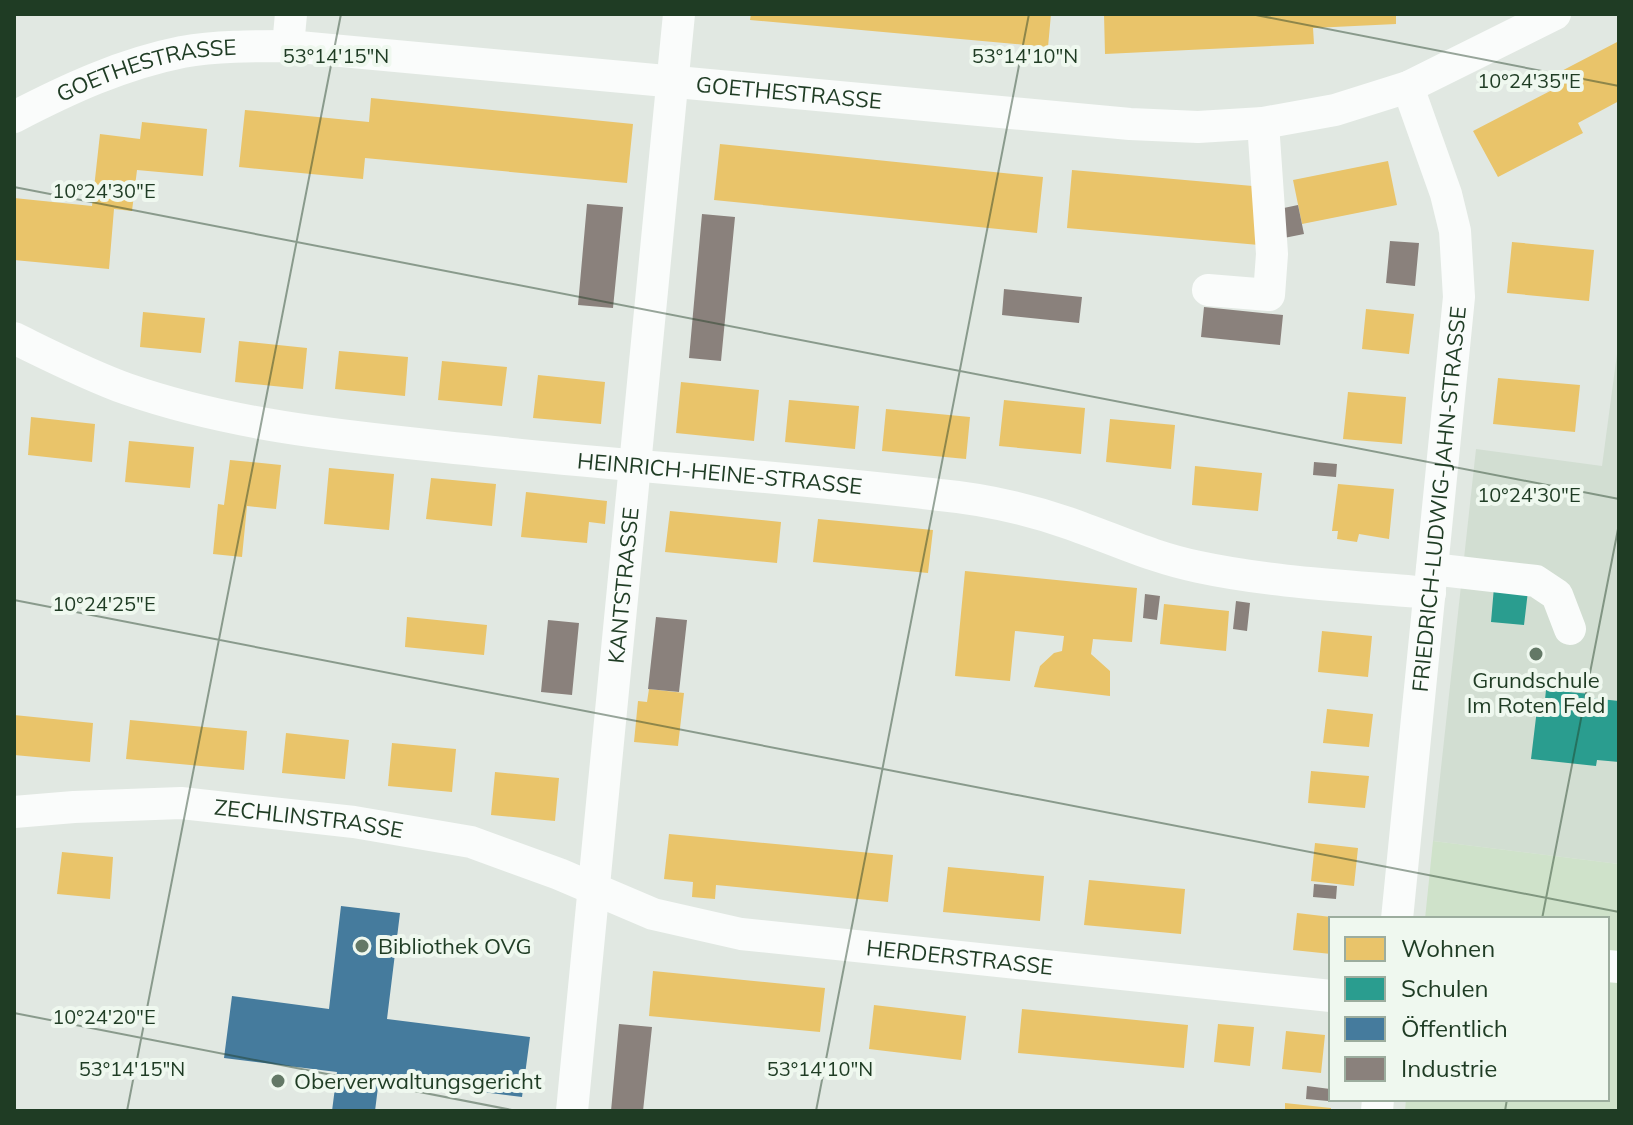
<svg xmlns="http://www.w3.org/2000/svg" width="1633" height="1125" font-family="Mulish,sans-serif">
<rect width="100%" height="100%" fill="#e1e8e2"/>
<!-- built -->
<path fill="#d2ded2" d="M1619 339V864L1433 841 1476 449 1602 466Z"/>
<!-- green -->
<path fill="#cfe2ca" d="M1433 841 1619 864V1111H1405L1406 1099H1607V919H1425Z"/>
<!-- homes -->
<path fill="#e9c46a" d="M751 14H1051L1048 47 750 20Z
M1104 14H1396V24L1313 28 1314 44 1105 54Z
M1619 41V101L1578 123 1583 133 1498 177 1473 131 1556 88 1550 77Z
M371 98 633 124 627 183 365 158 363 179 239 167 245 110 369 122Z
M142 122 207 129 203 176 137 170 132 211 114 209 109 269 14 260V198L92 206 100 134 140 139Z
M720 144 1043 177 1037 233 714 200Z
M1388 161 1397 205 1302 224 1293 180Z
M1072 170 1264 187 1259 245 1067 228Z
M1512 242 1594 250 1589 301 1507 293Z
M1366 309 1414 314 1409 354 1362 349Z
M143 312 205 318 201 353 140 347Z
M239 341 307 348 303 389 235 382Z
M339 351 408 357 405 396 335 389Z
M442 361 507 367 502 406 438 400Z
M538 375 605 382 601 424 533 418Z
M1498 378 1580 385 1575 432 1493 424Z
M681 382 759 390 754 441 676 433Z
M1348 392 1406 397 1402 444 1343 439Z
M789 400 859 406 855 449 785 442Z
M1004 400 1085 408 1081 454 999 446Z
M886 409 970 417 966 459 882 451Z
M31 417 95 424 92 462 28 455Z
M1110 419 1175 425 1171 469 1106 462Z
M129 441 194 447 190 488 125 482Z
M230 460 281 465 276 509 247 506 242 557 213 554 218 504 224 505Z
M1195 466 1262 473 1258 511 1192 505Z
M329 468 394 474 389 530 324 524Z
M431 478 496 484 492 526 426 519Z
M1338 484 1394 489 1389 539 1359 534 1357 542 1337 539 1338 531H1332Z
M526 492 607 501 605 524 589 522 587 543 521 537Z
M670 511 781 522 777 563 665 552Z
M818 519 933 530 928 573 813 562Z
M965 571 1137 588 1132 642 1093 639 1091 654 1110 671V696L1034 687 1040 666 1054 653 1062 651 1064 636 1015 631 1010 681 955 676Z
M1164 604 1229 611 1226 651 1160 644Z
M407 617 487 625 484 655 405 647Z
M1322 631 1372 636 1368 677 1318 672Z
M649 689 684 693 678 746 634 742 638 701 647 702Z
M1327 709 1373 714 1369 747 1323 743Z
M14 715 93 723 90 762 14 755Z
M130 720 247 731 244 770 126 759Z
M286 733 349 740 345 779 282 773Z
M392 743 456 749 452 792 388 786Z
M1311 771 1369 776 1365 808 1308 803Z
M495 772 559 778 555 821 491 815Z
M669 834 893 855 888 902 716 885 715 899 692 897 693 882 664 879Z
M1315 843 1358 848 1354 886 1311 881Z
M62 852 113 857 110 899 57 894Z
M948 867 1044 876 1040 921 943 912Z
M1089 880 1185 889 1181 934 1084 925Z
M1297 913 1331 917V954L1293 950Z
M653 971 825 988 820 1032 649 1016Z
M874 1005 966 1016 961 1060 869 1049Z
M1022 1009 1188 1025 1184 1068 1018 1053Z
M1218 1024 1254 1027 1250 1066 1214 1062Z
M1286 1031 1325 1035 1321 1073 1282 1069Z
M1285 1103 1331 1108V1111H1285Z"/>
<!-- schools -->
<path fill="#2a9d8f" d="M1494 587 1528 591 1524 625 1491 622Z
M1546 690 1591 694V698L1619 701V762L1597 760 1596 766 1531 759 1537 709H1544Z"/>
<!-- public -->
<path fill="#457b9d" d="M341 906 400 913 387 1019 530 1037 522 1097 379 1079 375 1111H332L337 1072 224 1058 232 996 329 1009Z"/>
<!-- industry -->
<path fill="#8a817c" d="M587 204 623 207 613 308 578 305Z
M1298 205 1304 234 1284 238 1279 209Z
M702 214 735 217 721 361 689 358Z
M1390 241 1419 243 1415 286 1386 283Z
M1004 289 1082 297 1079 323 1002 315Z
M1204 307 1283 315 1280 345 1201 337Z
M1314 462 1337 464 1336 477 1313 475Z
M1145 594 1160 596 1157 620 1143 618Z
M1236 601 1250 603 1247 631 1233 629Z
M656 617 687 620 679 692 648 689Z
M548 620 579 623 572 695 541 692Z
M1314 884 1337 886 1336 899 1313 897Z
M619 1024 652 1027 643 1111H611Z
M1307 1086 1330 1089 1328 1101 1306 1099Z"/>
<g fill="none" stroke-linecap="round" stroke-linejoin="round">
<!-- minor -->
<g stroke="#fafcfb" stroke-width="32">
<path d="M288 46 291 14"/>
<path id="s1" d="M14 117C68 89 122 64 182 52 216 46 253 46 288 46L1130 124 1198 127 1263 123 1335 110 1408 87 1555 14"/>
<path d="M1208 290 1269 295 1272 254 1263 123"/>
<path id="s2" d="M14 338C51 356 88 375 127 389 242 429 364 438 484 451 636 467 789 477 940 495 983 499 1027 509 1068 523 1112 538 1153 558 1199 567 1274 583 1353 586 1430 593"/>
<path d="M1432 569 1536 581 1557 595 1570 629"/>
<path id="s3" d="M14 812 74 807 181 803 354 822 471 842 559 874 653 914 741 934 1331 996"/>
<path id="s4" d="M1397 919 1459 297 1455 231 1446 194 1408 87"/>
<path d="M1607 966 1619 967"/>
<path id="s5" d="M572 1111 679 14"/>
<path d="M1377 1111 1378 1099"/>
</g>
</g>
<!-- ticks -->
<path fill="none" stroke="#1f3c24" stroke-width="2" stroke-opacity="0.45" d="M1251 14 1619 86M14 187 1619 499M14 600 1619 912M1542 919 1619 524M14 1013 517 1111M127 1111 341 14M816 1111 1029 14M1505 1111 1507 1099"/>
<!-- markers -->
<g fill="#637866" stroke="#eff8ef" stroke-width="3">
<circle cx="1536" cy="654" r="8"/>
<circle cx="362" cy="946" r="8"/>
<circle cx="278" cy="1081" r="8"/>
</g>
<g text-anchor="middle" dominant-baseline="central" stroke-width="8" stroke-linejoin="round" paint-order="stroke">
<!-- street labels -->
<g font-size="22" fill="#1f3c24" stroke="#eff8ef">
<text stroke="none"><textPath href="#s1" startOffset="142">GOETHESTRASSE</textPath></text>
<text stroke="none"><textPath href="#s1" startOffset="790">GOETHESTRASSE</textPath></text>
<text stroke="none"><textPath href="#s2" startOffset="724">HEINRICH-HEINE-STRASSE</textPath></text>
<text stroke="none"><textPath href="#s4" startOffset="422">FRIEDRICH-LUDWIG-JAHN-STRASSE</textPath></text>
<text stroke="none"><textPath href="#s5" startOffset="528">KANTSTRASSE</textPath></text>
<text stroke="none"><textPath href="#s3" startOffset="296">ZECHLINSTRASSE</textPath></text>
<text stroke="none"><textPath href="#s3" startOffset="966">HERDERSTRASSE</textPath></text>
</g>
<!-- poi labels -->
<g font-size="22" fill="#1f3c24" stroke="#eff8ef" text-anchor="start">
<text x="1536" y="680" text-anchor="middle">Grundschule<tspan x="1536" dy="25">Im Roten Feld</tspan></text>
<text x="378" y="946">Bibliothek OVG</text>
<text x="294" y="1081">Oberverwaltungsgericht</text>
</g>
</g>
<g font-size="20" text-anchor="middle" fill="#1f3c24" stroke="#eff8ef" stroke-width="8" stroke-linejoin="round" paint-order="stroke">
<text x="336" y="63">53°14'15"N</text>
<text x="1025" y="63">53°14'10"N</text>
<text x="1529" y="88">10°24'35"E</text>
<text x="104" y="198">10°24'30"E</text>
<text x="1529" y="502">10°24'30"E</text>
<text x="104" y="611">10°24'25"E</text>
<text x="104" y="1024">10°24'20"E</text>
<text x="132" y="1076">53°14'15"N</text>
<text x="820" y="1076">53°14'10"N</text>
</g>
<!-- border -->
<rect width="1633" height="1125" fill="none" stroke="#1f3c24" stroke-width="32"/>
<!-- legend -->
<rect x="1329" y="917" width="280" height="184" fill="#eff8ef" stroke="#9cad9e" stroke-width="2"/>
<rect x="1345" y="937" width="40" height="24" fill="#e9c46a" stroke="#9cad9e" stroke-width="2"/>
<text x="1401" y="957" font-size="24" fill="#1f3c24">Wohnen</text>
<rect x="1345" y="977" width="40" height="24" fill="#2a9d8f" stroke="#9cad9e" stroke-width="2"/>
<text x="1401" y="997" font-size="24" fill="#1f3c24">Schulen</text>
<rect x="1345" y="1017" width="40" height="24" fill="#457b9d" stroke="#9cad9e" stroke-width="2"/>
<text x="1401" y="1037" font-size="24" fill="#1f3c24">Öffentlich</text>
<rect x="1345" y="1057" width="40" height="24" fill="#8a817c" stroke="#9cad9e" stroke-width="2"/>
<text x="1401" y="1077" font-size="24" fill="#1f3c24">Industrie</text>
</svg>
